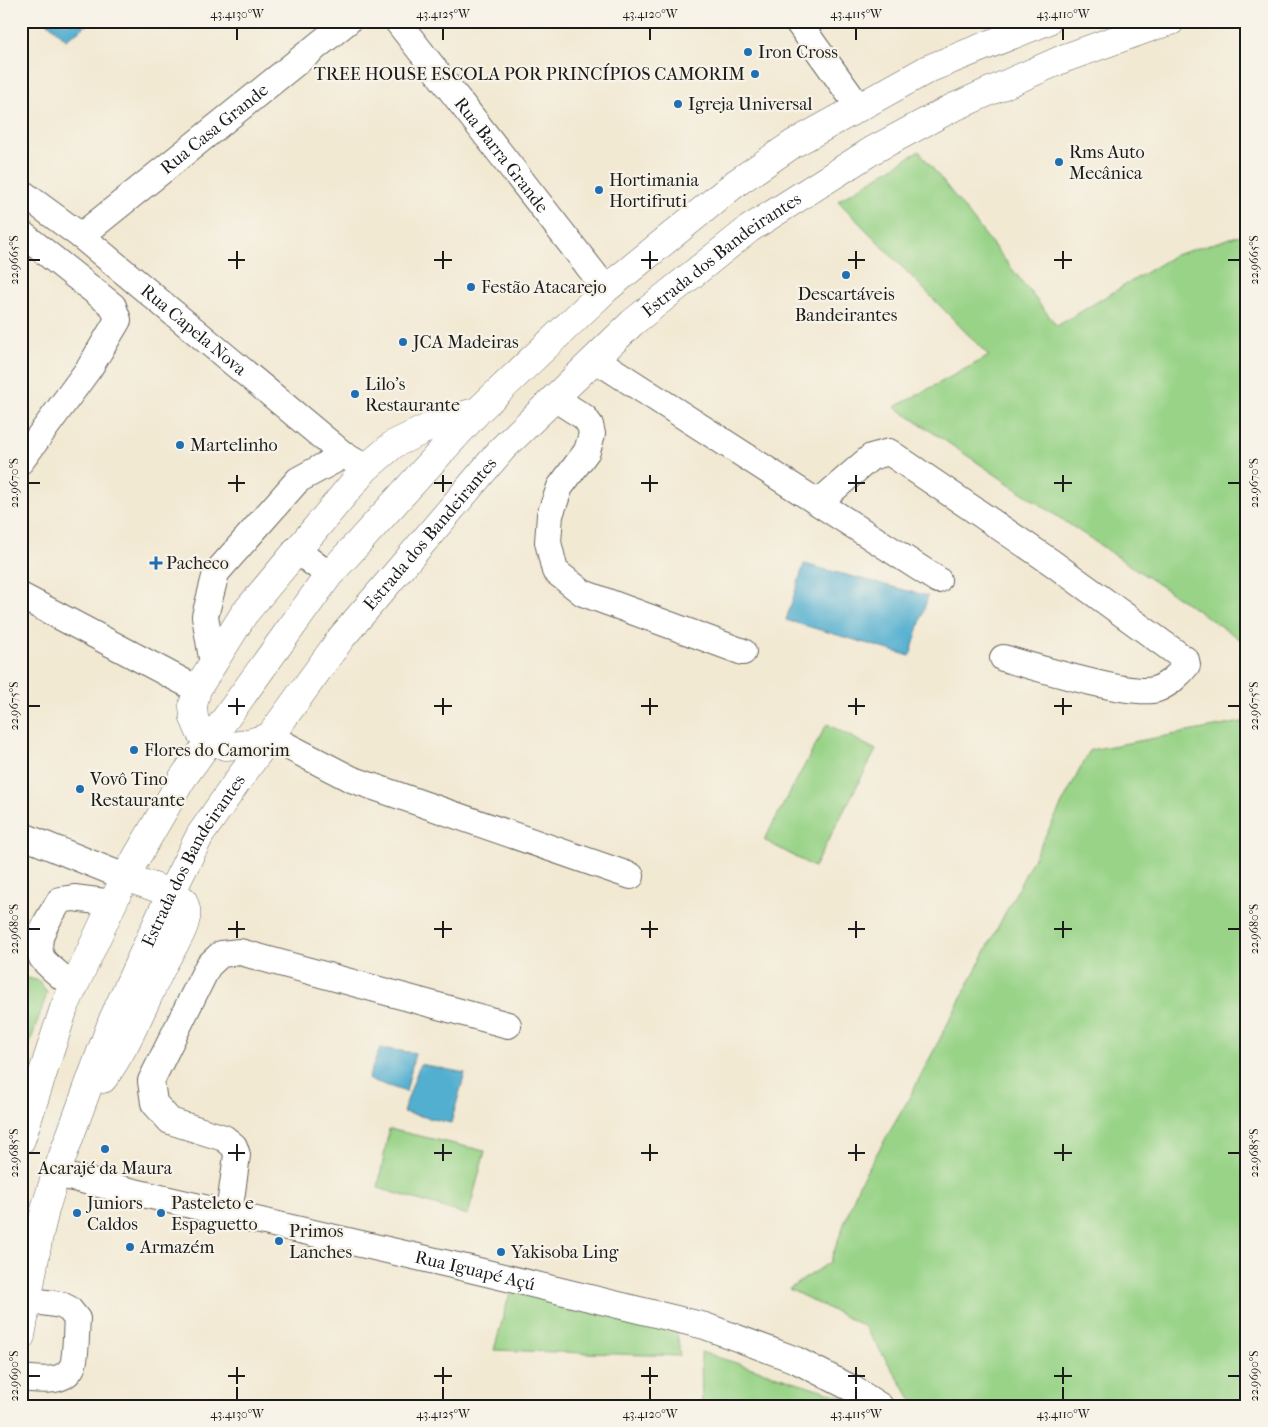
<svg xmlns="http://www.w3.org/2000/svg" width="1268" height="1427" font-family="'IM FELL French Canon',serif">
<rect width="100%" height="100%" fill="#f7f3e8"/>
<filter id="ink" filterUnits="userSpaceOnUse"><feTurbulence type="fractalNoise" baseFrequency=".02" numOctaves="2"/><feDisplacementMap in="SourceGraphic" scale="10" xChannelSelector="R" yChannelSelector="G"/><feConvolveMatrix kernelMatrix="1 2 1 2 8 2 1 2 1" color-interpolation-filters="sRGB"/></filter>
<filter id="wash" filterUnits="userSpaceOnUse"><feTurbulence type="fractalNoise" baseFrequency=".0096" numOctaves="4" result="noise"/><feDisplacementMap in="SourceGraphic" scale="20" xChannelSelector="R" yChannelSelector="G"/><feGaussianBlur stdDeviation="1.12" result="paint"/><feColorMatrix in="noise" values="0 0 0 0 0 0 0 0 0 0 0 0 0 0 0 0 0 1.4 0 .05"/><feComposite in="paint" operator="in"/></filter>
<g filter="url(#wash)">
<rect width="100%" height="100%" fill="#f2e9d3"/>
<!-- green -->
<path fill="#98d387" stroke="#5a7852" d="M919 151 1057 326 1175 255 1247 233V644L895 407 989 356 838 201Z
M1247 721V1406H916L864 1326 789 1289 830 1262 859 1184 907 1102 1090 750Z
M827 724 876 750 814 867 764 840Z
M21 976 39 981 47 993 29 1046 21 1050Z
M389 1129 485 1151 468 1215 378 1188Z
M511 1289 677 1330 680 1356 494 1350Z
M701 1352 853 1400 855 1406H702Z"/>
<!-- water -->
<path fill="#52afd0" stroke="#376676" d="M46 21H63L66 24 70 21H92L66 40Z
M804 564 928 596 910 656 786 620Z
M380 1048 415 1053 406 1092 368 1079Z
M420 1064 465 1073 451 1123 403 1112Z"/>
</g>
<g filter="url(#ink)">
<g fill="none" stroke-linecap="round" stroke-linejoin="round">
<!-- minor casing -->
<g stroke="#67645c" stroke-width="28">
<g id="minor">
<path id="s1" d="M397 21 606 289"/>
<path d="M797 21 858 106"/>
<path id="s2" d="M21 192 81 236 344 455 366 468"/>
<path d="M21 233 113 306 118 320 90 367 21 461"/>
<path id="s3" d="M81 236 348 21"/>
<path d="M595 359 938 580"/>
<path d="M554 398 584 417 590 425 592 434 587 451 560 487 550 515 548 542 555 571 583 593 743 652"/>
<path d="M819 502 871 457 889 452 1051 562 1186 660 1187 665C1180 674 1168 685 1157 689 1135 698 1031 666 1003 658"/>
<path d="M296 550 329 575"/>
<path d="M21 596 197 689"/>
<path d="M213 664 205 616 216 573 298 480 344 455"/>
<path d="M270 737 351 779 631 876"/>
<path d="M21 835 125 877"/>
<path d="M74 987C67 981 45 964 42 958 32 938 51 916 60 900L74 898 113 903"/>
<path id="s4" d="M56 1174 470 1269 705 1326 796 1360 853 1389 880 1406"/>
<path d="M229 1214 237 1155 234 1146 224 1138 170 1121 154 1103 151 1081 208 966 221 954 240 952 508 1025"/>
<path d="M21 1378C37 1379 63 1385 72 1367 76 1360 76 1329 77 1319L69 1309 61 1305 27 1300"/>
</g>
</g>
<!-- major casing -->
<g stroke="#67645c" stroke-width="29">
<g id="major">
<path d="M270 737 240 745 225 746 209 739 200 732 194 718 193 706 197 689 244 614 366 468 394 444 434 425 477 411"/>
<path d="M103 1079C129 1044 144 1002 164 963 170 950 182 936 185 922 188 913 186 908 183 900L171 893 125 877"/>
<path d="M21 1140 64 1008 125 877 182 779 329 575 480 409 606 289 736 183 793 144 928 69 1047 21"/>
<path id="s5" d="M21 1336 39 1235 46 1206 56 1174 113 1019 171 893 200 835 239 779 342 637 503 448 632 323 749 229 873 150 950 109 1065 58 1154 26 1171 21"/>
</g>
</g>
<!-- minor -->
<use href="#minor" stroke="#fff" stroke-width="26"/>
<!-- major -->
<use href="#major" stroke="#fff" stroke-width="28"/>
</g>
</g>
<!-- ticks -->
<path fill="none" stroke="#1c1c1c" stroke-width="2" d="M237 28V40M443 28V40M650 28V40M856 28V40M1063 28V40M237 251V269M443 251V269M650 251V269M856 251V269M1063 251V269M28 260H40M228 260H245M434 260H452M641 260H658M848 260H865M1054 260H1072M1228 260H1240M237 475V492M443 475V492M650 475V492M856 475V492M1063 475V492M28 483H40M228 483H245M434 483H452M641 483H658M848 483H865M1054 483H1072M1228 483H1240M237 698V715M443 698V715M650 698V715M856 698V715M1063 698V715M28 706H40M228 706H245M434 706H452M641 706H658M848 706H865M1054 706H1072M1228 706H1240M237 921V938M443 921V938M650 921V938M856 921V938M1063 921V938M28 929H40M228 929H245M434 929H452M641 929H658M848 929H865M1054 929H1072M1228 929H1240M237 1144V1161M443 1144V1161M650 1144V1161M856 1144V1161M1063 1144V1161M28 1153H40M228 1153H245M434 1153H452M641 1153H658M848 1153H865M1054 1153H1072M1228 1153H1240M237 1367V1384M443 1367V1384M650 1367V1384M856 1367V1384M1063 1367V1384M28 1376H40M228 1376H245M434 1376H452M641 1376H658M848 1376H865M1054 1376H1072M1228 1376H1240M237 1387V1400M443 1387V1400M650 1387V1400M856 1387V1400M1063 1387V1400"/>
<!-- markers -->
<g fill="#1f6fb2" stroke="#f7f3e8" stroke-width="2">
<circle cx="748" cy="52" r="5"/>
<circle cx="755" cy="74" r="5"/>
<circle cx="678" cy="104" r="5"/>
<circle cx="1059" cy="162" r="5"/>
<circle cx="599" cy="190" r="5"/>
<circle cx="846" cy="275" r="5"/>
<circle cx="471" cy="287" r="5"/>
<circle cx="403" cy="342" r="5"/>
<circle cx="355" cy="394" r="5"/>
<circle cx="180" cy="445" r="5"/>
<path d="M153.5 555.5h5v5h5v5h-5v5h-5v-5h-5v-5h5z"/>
<circle cx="134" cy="750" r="5"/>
<circle cx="80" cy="789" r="5"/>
<circle cx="105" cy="1149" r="5"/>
<circle cx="77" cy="1213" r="5"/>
<circle cx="161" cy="1213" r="5"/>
<circle cx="279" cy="1241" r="5"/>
<circle cx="130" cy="1247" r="5"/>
<circle cx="501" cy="1252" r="5"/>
</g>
<g text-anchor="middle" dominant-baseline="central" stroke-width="4.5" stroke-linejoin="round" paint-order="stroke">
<!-- poi labels -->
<g font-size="18" fill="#1c1c1c" stroke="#f7f3e8" text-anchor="start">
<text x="758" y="52">Iron Cross</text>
<text x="745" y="74" text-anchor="end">TREE HOUSE ESCOLA POR PRINCÍPIOS CAMORIM</text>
<text x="688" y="104">Igreja Universal</text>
<text x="1069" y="152">Rms Auto<tspan x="1069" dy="21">Mecânica</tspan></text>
<text x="609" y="180">Hortimania<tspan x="609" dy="21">Hortifruti</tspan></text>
<text x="481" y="287">Festão Atacarejo</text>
<text x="846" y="294" text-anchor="middle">Descartáveis<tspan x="846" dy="21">Bandeirantes</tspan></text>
<text x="413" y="342">JCA Madeiras</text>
<text x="365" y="384">Lilo's<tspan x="365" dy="21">Restaurante</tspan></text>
<text x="190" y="445">Martelinho</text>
<text x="166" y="563">Pacheco</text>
<text x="144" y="750">Flores do Camorim</text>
<text x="90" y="779">Vovô Tino<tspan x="90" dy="21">Restaurante</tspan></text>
<text x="105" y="1168" text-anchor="middle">Acarajé da Maura</text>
<text x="87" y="1203">Juniors<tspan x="87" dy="21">Caldos</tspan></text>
<text x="171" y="1203">Pasteleto e<tspan x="171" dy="21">Espaguetto</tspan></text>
<text x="289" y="1231">Primos<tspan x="289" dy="21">Lanches</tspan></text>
<text x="140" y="1247">Armazém</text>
<text x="511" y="1252">Yakisoba Ling</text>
</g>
<!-- street labels -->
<g font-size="18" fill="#1c1c1c" stroke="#f7f3e8">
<text stroke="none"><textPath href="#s3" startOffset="171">Rua Casa Grande</textPath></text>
<text stroke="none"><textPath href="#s1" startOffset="170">Rua Barra Grande</textPath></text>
<text stroke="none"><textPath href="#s5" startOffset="1319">Estrada dos Bandeirantes</textPath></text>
<text stroke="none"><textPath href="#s2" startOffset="221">Rua Capela Nova</textPath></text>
<text stroke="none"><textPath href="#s5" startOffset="914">Estrada dos Bandeirantes</textPath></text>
<text stroke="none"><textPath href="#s5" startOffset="509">Estrada dos Bandeirantes</textPath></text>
<text stroke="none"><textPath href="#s4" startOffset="430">Rua Iguapé Açú</textPath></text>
</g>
</g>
<!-- margin -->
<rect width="1268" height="1427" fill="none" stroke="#f7f3e8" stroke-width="55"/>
<rect x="28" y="28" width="1212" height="1372" fill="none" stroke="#1c1c1c" stroke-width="2"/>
<g font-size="12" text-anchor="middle" fill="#1c1c1c">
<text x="237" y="18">43.4130°W</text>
<text x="443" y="18">43.4125°W</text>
<text x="650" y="18">43.4120°W</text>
<text x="856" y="18">43.4115°W</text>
<text x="1063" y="18">43.4110°W</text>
<text transform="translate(14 260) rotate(-90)" y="4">22.9665°S</text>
<text transform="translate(1254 260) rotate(-90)" y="4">22.9665°S</text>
<text transform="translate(14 483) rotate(-90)" y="4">22.9670°S</text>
<text transform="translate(1254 483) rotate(-90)" y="4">22.9670°S</text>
<text transform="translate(14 706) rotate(-90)" y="4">22.9675°S</text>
<text transform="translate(1254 706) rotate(-90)" y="4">22.9675°S</text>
<text transform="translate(14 929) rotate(-90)" y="4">22.9680°S</text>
<text transform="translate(1254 929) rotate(-90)" y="4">22.9680°S</text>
<text transform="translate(14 1153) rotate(-90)" y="4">22.9685°S</text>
<text transform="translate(1254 1153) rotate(-90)" y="4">22.9685°S</text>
<text transform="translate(14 1376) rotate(-90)" y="4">22.9690°S</text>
<text transform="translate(1254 1376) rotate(-90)" y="4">22.9690°S</text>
<text x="237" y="1418">43.4130°W</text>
<text x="443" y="1418">43.4125°W</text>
<text x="650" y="1418">43.4120°W</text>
<text x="856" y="1418">43.4115°W</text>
<text x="1063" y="1418">43.4110°W</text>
</g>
</svg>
